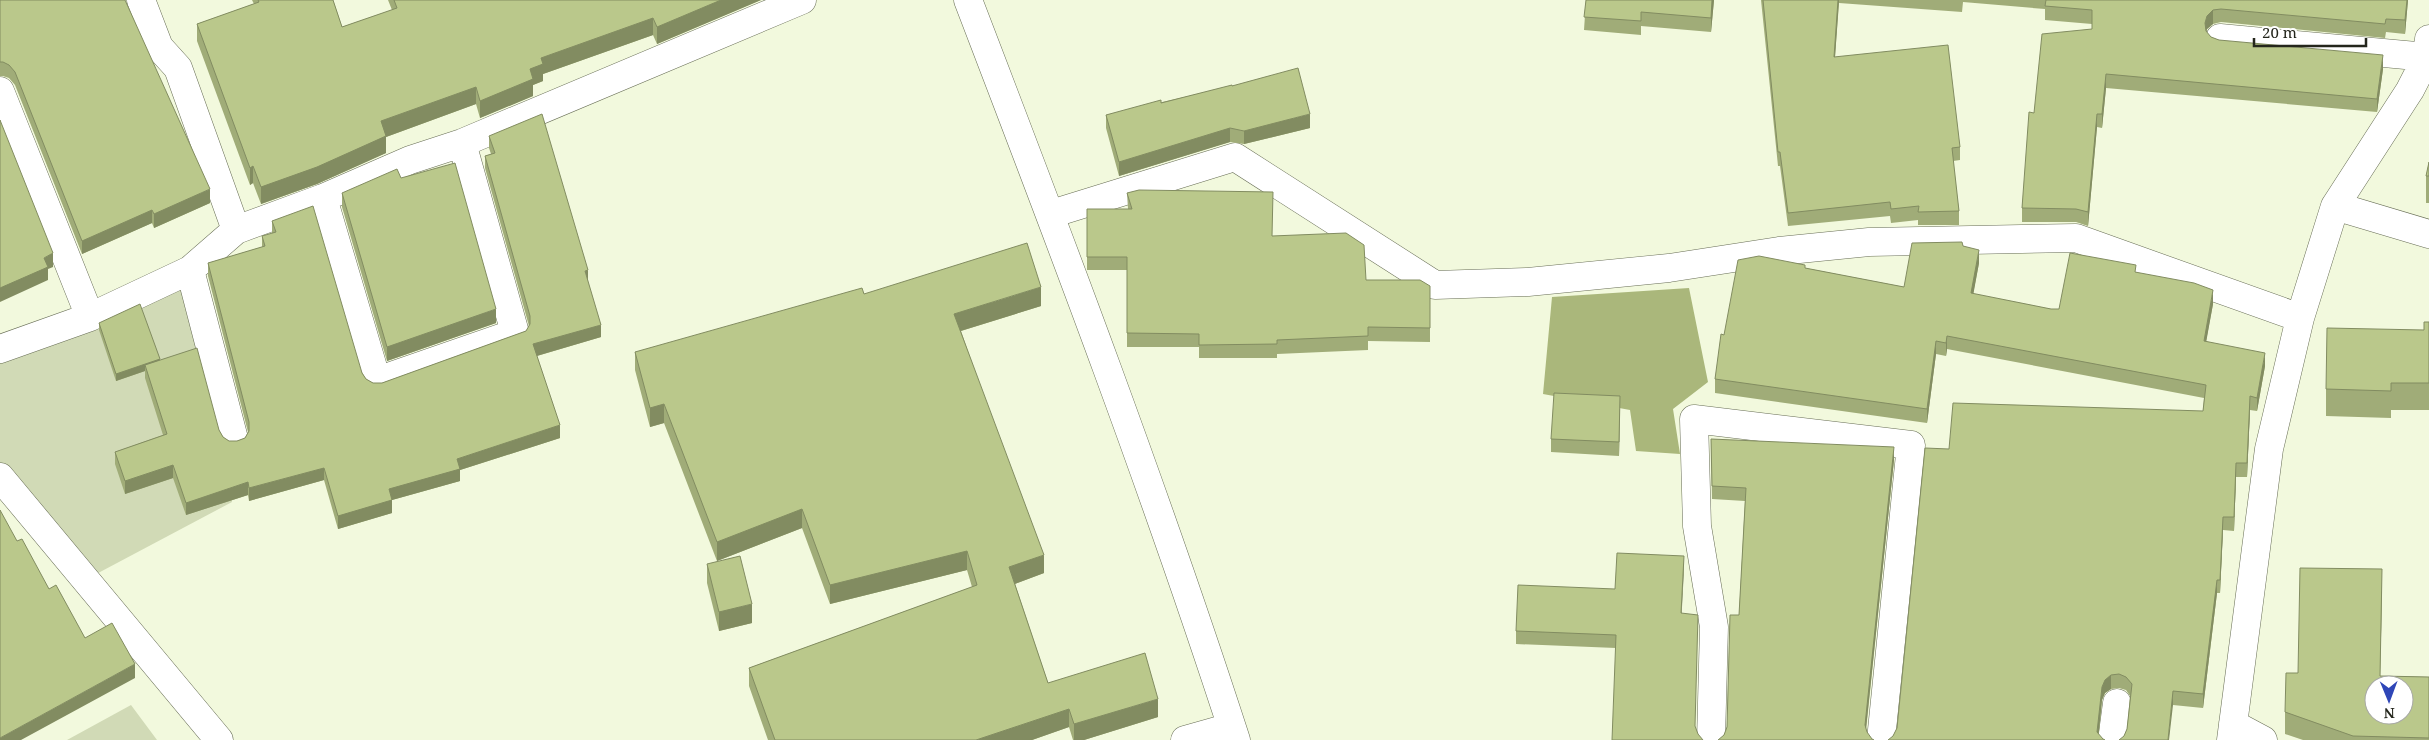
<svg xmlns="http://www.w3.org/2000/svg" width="2429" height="740" font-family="'Noto Serif',serif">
<rect width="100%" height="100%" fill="#f2f9dd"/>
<!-- green -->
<path fill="#d1dab6" d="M193 280 232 502 85 580 0 471V349Z
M131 705 157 740H67Z"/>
<!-- forest -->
<path fill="#aab77b" d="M1689 288 1708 382 1673 409 1680 454 1636 451 1630 410 1543 394 1552 297Z"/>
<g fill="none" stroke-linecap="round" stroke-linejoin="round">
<!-- street casing -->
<g stroke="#686e56" stroke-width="29">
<path id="street" d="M141 0 159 47 178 68 236 230
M2220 38 2427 57
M0 91 90 317
M323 198 377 381 515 333 462 143
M2335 206 2429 234
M1051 214 1235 157 1435 285 1528 282 1669 268 1779 251 1869 242 2076 238 2300 318
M190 270 234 439
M0 349 90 317 190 270 236 230 323 198 410 160 462 143 802 0
M0 477 219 740
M2233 724 2263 740
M1185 740 1231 727
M1711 740 1714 627 1697 526 1694 419 1911 445 1881 740
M2112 740 2117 703
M2231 740 2269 449 2300 318 2335 206 2410 90 2427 57 2429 39"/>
</g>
<!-- secondary casing -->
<g stroke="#686e56" stroke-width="29">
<path id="secondary" d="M968 0C1062 245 1155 490 1236 740"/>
</g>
<!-- street -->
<use href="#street" stroke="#fff" stroke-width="28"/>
<!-- secondary -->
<use href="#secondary" stroke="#fff" stroke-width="28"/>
</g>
<!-- wall -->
<path fill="#a0ac78" d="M0 0 210 203 154 228 152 223 82 254 15 85 9 78 3 76H0Z
M252 0H333L342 27 392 10 388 0H761L657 44 653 35 543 74V81L533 85V96L480 118 476 104 386 137V153L317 184 261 204 253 183 250 185 197 41V24L254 4Z
M1586 0H1714L1711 32 1641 26V35L1584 30Z
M1761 0H2408L2405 34 2386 32 2385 38 2221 22 2213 24 2207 29 2206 32 2211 37 2219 40 2383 69 2377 112 2106 88 2102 128 2097 127 2088 226 2076 222H2022V208L2034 113 2092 29V24L2045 20V9L1963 2 1962 12 1839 3 1835 57 1960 147V160L1953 161 1959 211V225H1918V220L1891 223 1890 216 1788 226 1780 166H1778Z
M1232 86 1310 128 1244 144 1230 142 1119 176 1106 128V115Z
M489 136 588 282 601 337 537 356 560 438 460 470V481L392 500V513L338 529 324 480 249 501 248 495 186 515 173 478 125 494 115 464V452L163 435 145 378V371L116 381 99 330V323L160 360 219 430 223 437 229 441H237L245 438 248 432 208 276V263L262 247V236L272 234V221L366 379 373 383H382L526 331 529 326 485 168V156L491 154 489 148Z
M2429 162V203H2426V176Z
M342 193 496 323 387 361 342 207Z
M1127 193 1272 236 1366 280 1430 286V342L1368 341V350L1277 354V358H1199V347H1127V270H1087V209H1128Z
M1963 246 1979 263 1973 294 2051 309H2059L2136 272 2213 304 2206 341 2265 366 2257 411 2250 410 2247 477H2236L2234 531 2223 530 2220 593H2217L2203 708 2173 705 2124 736 2127 729 2130 696 2126 690 2119 688 2111 689 2105 693 2102 700 2099 733 1893 736 1897 728 1949 449 2203 411 2204 398 1947 349 1946 356 1936 354 1927 423 1715 393V379L1724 335 1805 268 1904 287Z
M864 294 1041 306 961 331 1044 573 1015 584 1048 683 1158 717 1084 740H1073L1069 727 1032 740H768L749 686V668L972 587 967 570 830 604 802 528 717 561 664 423 650 427 635 370V352Z
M2429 322V410H2391V418L2326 416V389L2424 330Z
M1620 409 1619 456 1551 452V439Z
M1711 439 1894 460 1866 730 1724 735 1727 727 1739 615 1745 501 1712 499Z
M707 564 752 623 719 631 707 583Z
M1684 569 1616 648 1516 644V631L1615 589Z
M2382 591 2380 676 2429 677V740H2303L2285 734V712L2298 673Z"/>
<!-- shaded-wall -->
<path fill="#828c61" d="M721 0H761L657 44V27Z
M1712 0H1714L1711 32V18Z
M1838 0H1839L1834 71V57Z
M2407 0H2408L2405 34V20Z
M2213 10V24L2207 29 2205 36V23L2207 16Z
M653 18V35L543 74V81L533 85V96L480 118V101L530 69 541 58Z
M2383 55V69L2377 112V99Z
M2106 74V88L2102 128V114Z
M476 87V104L386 137V153L317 184 261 204V187L381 121Z
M1310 114V128L1244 144V131Z
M2097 114V127L2088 226V212Z
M1230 128V142L1119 176V162Z
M253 166V183L250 185V168Z
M210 189V203L154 228V214Z
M152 210V223L82 254V241Z
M1979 250V263L1971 307V293Z
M53 253V267L48 269V280L0 302V288L44 258Z
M588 270V283L585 271Z
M1041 287V306L954 333V314Z
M2213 290V304L2204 354V341Z
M496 309V323L387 361V347Z
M601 325V337L533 357V344Z
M1947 336V349L1946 356V343Z
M1936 341V354L1927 423V409Z
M2265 353V366L2257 411V398Z
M160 359V366L145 365V371L116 381V374Z
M1620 396V409L1619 456V442Z
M2250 396V410L2247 477V463Z
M664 404V423L650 427V408Z
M560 425V438L460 470V481L392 500V513L338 529V516L389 489 457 459Z
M1894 447V460L1865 738V725Z
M2236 463V477L2234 531V517Z
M173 465V478L125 494V481Z
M324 468V480L249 501V488Z
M248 482V495L186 515V503Z
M802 509V528L717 561V542Z
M2223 517V530L2220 593V580Z
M967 551V570L830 604V585Z
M1044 555V573L1009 586V567Z
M1684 556V569L1681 626V613Z
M2382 569V591L2380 685Z
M2217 580V593L2203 708V694Z
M752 604V623L719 631V612Z
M135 664V678L21 740H0V738Z
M2111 675V689L2105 693 2102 700 2098 740 2097 732 2102 687 2105 680Z
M2173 691V705L2169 740H2168Z
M1158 699V717L1084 740H1074V724Z
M1069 709V727L1032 740H976Z"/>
<!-- building -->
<path fill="#bac88b" stroke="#828c61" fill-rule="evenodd" d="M0 0H125L210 189 154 214 152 210 82 241 15 72 9 65 3 62H0Z
M258 0H333L342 27 397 8 394 0H721L657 27 653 18 541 58 543 64 530 69 533 79 480 101 476 87 381 121 386 136 317 167 261 187 253 166 250 168 197 24 259 2Z
M1586 0H1712L1711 18 1641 12V21L1584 17Z
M1763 0H1838L1834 57 1948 45 1960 147 1952 148 1959 211 1918 212 1919 206 1891 209 1890 202 1788 213 1780 152H1778Z
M2046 0H2407L2405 20 2386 19 2385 24 2221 9 2213 10 2207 16 2205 23 2206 31 2211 37 2219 40 2383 55 2377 99 2106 74 2102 114H2097L2088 212 2076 209 2022 208 2029 112 2034 113 2042 34 2092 29V10L2045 6Z
M1298 68 1310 114 1244 131 1230 128 1119 162 1106 115 1161 100V103L1232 85V86Z
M542 114 588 270 585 271 601 325 533 344 560 425 457 459 460 469 389 489 392 500 338 516 324 468 249 488 248 482 186 503 173 465 125 481 115 452 167 434 145 365 197 348 219 430 223 437 229 441H237L245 438 249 431V422L208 263 265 246 262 236 276 232 272 221 313 206 362 373 366 379 373 383H382L526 331 530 324V316L485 156 495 153 489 136Z
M0 120 53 253 44 258 48 267 0 288Z
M2429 162V176H2426Z
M455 163 496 309 387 347 342 193 397 169 401 178Z
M1139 190 1273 192 1272 236 1346 233 1364 245 1366 280H1420L1430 286V328L1368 327V336L1277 340V344L1199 345V334L1127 333V257H1087V209H1132L1127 193Z
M1962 242 1963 246 1979 250 1971 293 2051 309H2059L2070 253 2136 265 2135 272 2194 283 2213 290 2204 341 2265 353 2257 398 2250 396 2247 463H2236L2234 517H2223L2220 580H2217L2203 694 2173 691 2168 740H2119L2124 736 2127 729 2132 684 2126 677 2119 674 2111 675 2105 680 2102 687 2097 732 2103 739 2105 740H1888L1893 736 1897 728 1925 448 1949 449 1953 403 2203 411 2206 385 1947 336 1946 343 1936 341 1927 409 1715 379 1721 334 1724 335 1738 260 1759 256 1805 265V268L1904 287 1912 243Z
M1027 243 1041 287 954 314 1044 555 1009 567 1048 683 1145 653 1158 699 1074 724 1069 709 976 740H775L749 668 977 585 967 551 830 585 802 509 717 542 664 404 650 408 635 352 862 288 864 294Z
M140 304 160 359 116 374 99 323Z
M2424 322H2429V383H2391V391L2326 389 2327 328 2424 330Z
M1554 393 1620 396 1619 442 1551 439Z
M1711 439 1894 447 1865 725 1867 732 1872 739 1874 740H1718L1724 735 1727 727 1730 615H1739L1746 488 1712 486Z
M0 510 17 541 22 539 49 589 56 585 85 638 112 623 135 664 0 738Z
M1617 553 1684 556 1681 613 1698 615 1695 726 1698 734 1703 740H1612L1616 635 1516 631 1518 585 1615 589Z
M740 556 752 604 719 612 707 564Z
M2300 568 2382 569 2380 676 2429 677V738L2353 736 2285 712 2286 673H2298ZM2374 685H2404V715H2374Z"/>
<!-- north arrow -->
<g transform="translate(2389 700) rotate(179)"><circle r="24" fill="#ffffff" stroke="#a7a8a4"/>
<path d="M0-4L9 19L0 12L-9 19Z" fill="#2f46b7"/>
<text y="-8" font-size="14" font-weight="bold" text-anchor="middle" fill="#24261c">N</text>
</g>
<!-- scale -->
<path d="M2254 38v8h112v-8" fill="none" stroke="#24261c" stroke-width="2.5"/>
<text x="2262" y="38" font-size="15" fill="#24261c" stroke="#ffffff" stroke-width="4" paint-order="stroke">20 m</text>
</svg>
